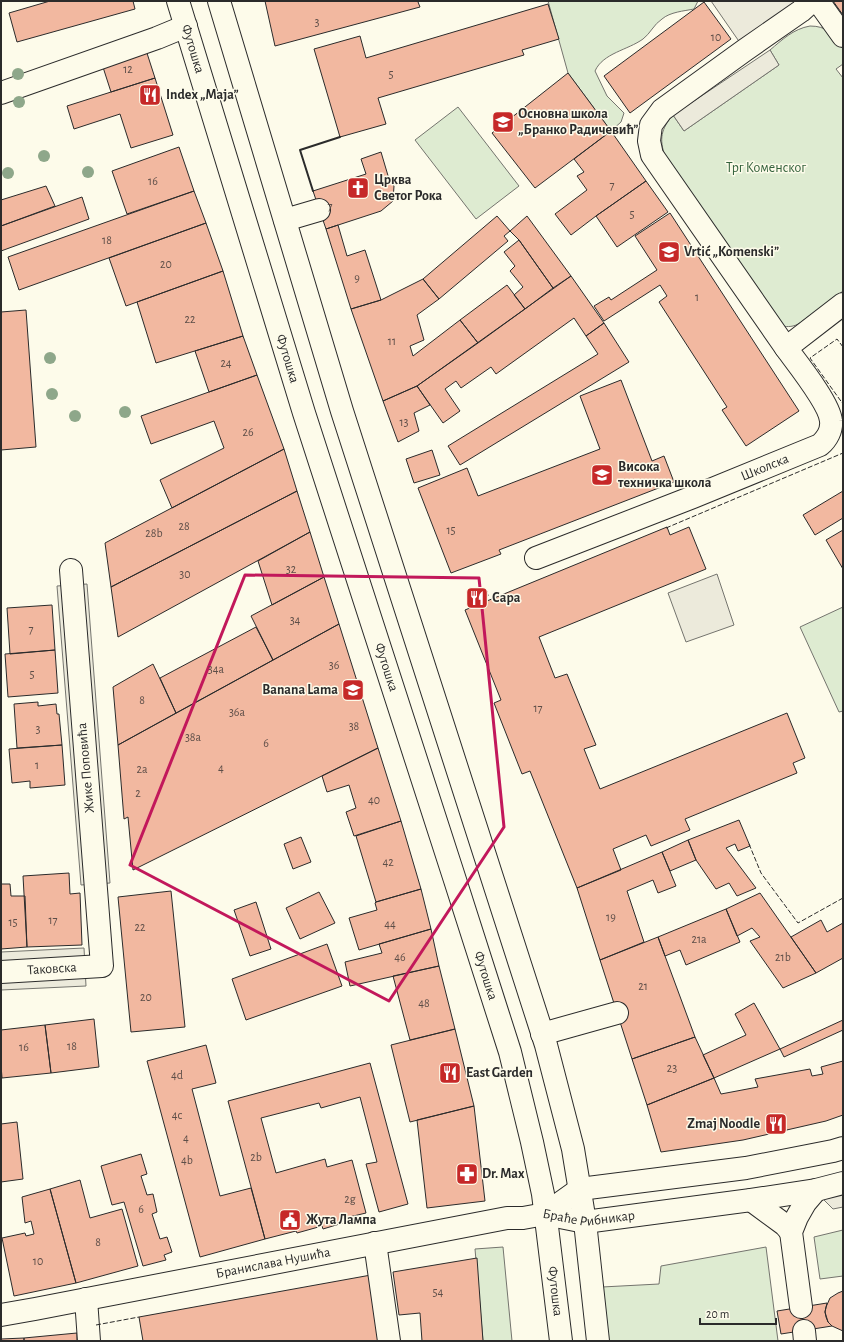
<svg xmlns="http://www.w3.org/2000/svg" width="844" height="1342" font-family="'Alegreya Sans',sans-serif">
<rect width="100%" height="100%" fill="#fdfbea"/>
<!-- green -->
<path fill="#deebd1" stroke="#74746e" d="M548 1H698L694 9C684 11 670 12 662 19 654 24 650 34 643 39 628 50 603 53 595 71L607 96 624 113 621 122 611 131 568 73Z
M810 26C827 26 832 34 843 45V64L836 69 843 78V291L800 323C793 327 789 327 781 326L665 156C659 139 661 129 673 115L684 131 779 65 770 50C782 40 793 29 810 26Z
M458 107 519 186 476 219 415 140Z
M843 607V711L839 712 800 627Z
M843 1230V1276L820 1279 814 1237Z
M503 1247 512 1341H483L475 1249Z
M766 1247 778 1341H607L602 1287 659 1284 661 1266Z"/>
<!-- parking -->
<path fill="#eceadb" stroke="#74746e" d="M711 1H812L745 50Z
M770 50 779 65 684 131 673 115Z
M717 574 734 625 686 642 668 593Z
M87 584 110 883 81 885 57 586Z
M84 948 86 986 1 990V952Z
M843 1190V1207L833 1209 821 1197Z"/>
<!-- building -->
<path fill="#f2b8a0" stroke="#2b2b2b" d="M50 1H133L135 9 17 42 9 13Z
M265 1H420L418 2 420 7 275 46Z
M833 1H843V15Z
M704 2 731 39 630 113 604 76Z
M548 4 559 39 522 50 524 55 378 98 386 124 340 137 314 49 360 36 366 58Z
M145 47 155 78 111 92 101 61Z
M568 73 611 131 535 188 492 133Z
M155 78 173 135 131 148 120 114 74 129 67 106Z
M611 131 646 181 596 216 571 235 555 214 587 190 577 176 584 172 574 159Z
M179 147 194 191 127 214 112 171Z
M381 152 389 179 394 186 393 201 381 211 326 229 313 191 366 174 361 159Z
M646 181 668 212 617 247 596 216Z
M46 186 55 206 1 226V200Z
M194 191 206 223 19 290 8 257Z
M82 197 89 219 1 251V226Z
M670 213 799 411 746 446 722 410 727 407 659 302 667 296 660 285 604 321 594 306 609 297 611 300 657 270 635 236Z
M497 216 510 231 504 236 508 241 439 299 423 279Z
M527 216 571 276 553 288 519 240 510 231Z
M206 223 223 271 126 306 109 258Z
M338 225 347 256 365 250 381 300 351 309 326 229Z
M519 240 553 288 525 309 514 295 523 287 510 271 515 266 504 252Z
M223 271 243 336 156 363 137 302Z
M571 276 604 323 586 336 574 318 496 374 491 367 461 388 456 381 445 389 460 411 443 423 417 386Z
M423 279 439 299 417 315 424 340 410 346 413 356 460 320 478 343 417 386 383 401 351 309 381 300Z
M507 285 525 309 478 343 460 320Z
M26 310 36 447 1 450V312Z
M604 323 629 362 460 465 448 446 598 354 586 336Z
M243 336 257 375 209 392 195 351Z
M257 375 284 449 172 508 160 480 224 448 214 421 151 444 141 416Z
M621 380 652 461 664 456 674 482 499 550 501 554 451 573 418 488 467 468 478 496 600 449 580 396Z
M417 386 430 405 414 413 419 431 398 442 383 401Z
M284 449 297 491 111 587 105 543Z
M432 450 440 475 414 483 406 459Z
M297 491 310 532 118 637 111 587Z
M843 491V518L815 535 803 515Z
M667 527 670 535 689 527 706 569 539 637 555 678 567 674 596 745 584 749 600 789 787 713 805 758 793 763 797 773 685 819 690 830 651 846 646 835 613 849 621 870 577 888 530 771 522 774 494 703 501 700 465 610Z
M843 530V569L826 540Z
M310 532 324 577 272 605 258 561Z
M324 577 339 624 273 660 251 616Z
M487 591 488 596 482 598 480 594Z
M479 594 481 600 474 602 472 597Z
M52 605 55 650 10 654 7 608Z
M339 624 378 748 133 870 128 817 124 819 118 745Z
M256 627 273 660 176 713 160 678Z
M55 650 58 693 8 697 5 654Z
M153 664 176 713 118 745 113 687Z
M38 702V706L56 704 57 714H59L62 745 17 748 14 704Z
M62 745 65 785 30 788V781L12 783 9 749Z
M378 748 401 821 354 836 346 812 356 808 349 785 327 792 322 776Z
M739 820 750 846 738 851 735 844 726 848 756 888 737 896 729 883 716 889 696 860 688 840Z
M401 821 421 889 376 902 356 836Z
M301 837 311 862 293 869 284 844Z
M688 840 696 860 670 871 662 852Z
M662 852 676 886 658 893 653 880 627 891 644 942 600 960 577 888Z
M69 873 70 894 80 893 82 945 27 947 23 876Z
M1 884H10L11 896H25L27 947 1 949Z
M421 889 431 929 359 950 349 918 377 910 375 903 376 902Z
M171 891 185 1027 131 1032 118 897Z
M319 892 335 923 300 939 286 908Z
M760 893 816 973 783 988 750 941 760 937 752 928 737 936 726 909Z
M256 902 271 949 250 956 234 910Z
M726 909 740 942 686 965 680 950 665 956 658 937Z
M821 920 827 932 843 923V958L816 973 791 937Z
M431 929 439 966 350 986 345 962 382 953 379 944Z
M658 937 695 1037 632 1059 600 960Z
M327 944 342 986 246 1020 232 979Z
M439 966 455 1029 410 1040 393 976Z
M754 1003 780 1049 714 1078 703 1055 746 1035 735 1014Z
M94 1019 99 1067 51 1073 45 1025Z
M843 1020V1030L784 1057 780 1049Z
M45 1025 51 1073 2 1078 1 1065V1030Z
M455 1029 474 1106 410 1122 391 1045Z
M695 1037 714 1078 647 1105 632 1059Z
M206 1045 216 1083 192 1089 220 1196 251 1188 265 1239 200 1257 147 1061Z
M843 1061V1115L826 1121 743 1140 661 1152 647 1105 714 1078 721 1094 758 1087 755 1079 810 1069 812 1076 823 1074 821 1067Z
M370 1063 408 1204 379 1212 366 1164 377 1162 360 1097 321 1108 319 1103 261 1118 276 1173 325 1159 327 1167 352 1160 366 1213 345 1218 346 1222 323 1229 322 1226 297 1233 296 1231 265 1239 228 1101Z
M474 1106 485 1201 427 1208 417 1120Z
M17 1122 23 1179 1 1182V1124Z
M141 1154 147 1174 141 1176 147 1195 153 1194 157 1212 152 1214 160 1239 167 1237 172 1252 164 1255 166 1260 143 1266 124 1202 112 1205 101 1166Z
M80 1180 90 1218 122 1209 138 1266 76 1283 50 1189Z
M50 1189 76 1283 14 1296 2 1238 25 1233 26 1236 34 1234 31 1221 25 1223 22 1197Z
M477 1258 483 1341H422L420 1313 399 1315 393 1272Z
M371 1275 383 1341H143L139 1317Z
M843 1291V1331L832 1326 828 1322 825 1312 826 1307 830 1298 838 1293Z
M827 1303 825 1312 826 1317 828 1322 832 1326 781 1334 777 1311Z
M77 1333V1341H24V1338Z
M24 1338V1341H1V1339Z"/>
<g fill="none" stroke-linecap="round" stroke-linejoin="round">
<!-- minor casing -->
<g stroke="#2b2b2b" stroke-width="24">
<g id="minor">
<path d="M818 1 843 36"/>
<path d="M1 93 157 38 186 26"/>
<path d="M285 220 319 210"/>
<path d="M786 348 652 155 649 141 651 125 662 110 745 50 801 11 812 1"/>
<path id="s1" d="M536 558 693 497 820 445C827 439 832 430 831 421 830 404 797 363 786 348L843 304"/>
<path id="s2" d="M1 972 102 966 71 570"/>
<path d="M542 1034 617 1013"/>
<path d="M751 1200 785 1225 791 1232"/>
<path d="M545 1214 580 1189 746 1168 833 1151 843 1148"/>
<path d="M375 1243 389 1341"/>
<path d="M86 1299 89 1341"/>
<path d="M801 1307 791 1232 797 1217 805 1203 816 1190"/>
<path id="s3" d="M1 1315 35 1309 507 1218H523L545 1214 585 1222 751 1200 816 1190 843 1183"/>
<path d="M804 1331 805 1341"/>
</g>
</g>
<!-- major casing -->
<g stroke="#2b2b2b" stroke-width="24">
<g id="major">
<path id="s4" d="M178 1 304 413 455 880 510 1052 532 1142 543 1194 561 1341"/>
<path d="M219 1 342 411 546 1045 573 1149 585 1222 598 1341"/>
</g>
</g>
<!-- minor -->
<use href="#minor" stroke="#fdfbea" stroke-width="22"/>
<!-- major -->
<use href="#major" stroke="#fdfbea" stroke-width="22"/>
<!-- fence -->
<path stroke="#2b2b2b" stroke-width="1" stroke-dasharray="5 2" stroke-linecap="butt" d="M843 347 837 339 810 358 843 404
M666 528 843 453
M749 844 761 873 798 923 843 898
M96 1325 139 1317"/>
<!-- wall -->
<path stroke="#2b2b2b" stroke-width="2" d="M313 191 300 150 340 137"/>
</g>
<!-- trees -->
<g fill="#8ea78a">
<circle cx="18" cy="74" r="6"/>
<circle cx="19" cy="102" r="6"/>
<circle cx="44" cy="156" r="6"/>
<circle cx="88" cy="172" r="6"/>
<circle cx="8" cy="173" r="6"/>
<circle cx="50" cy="358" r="6"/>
<circle cx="52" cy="394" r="6"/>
<circle cx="125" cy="412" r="6"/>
<circle cx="75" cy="416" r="6"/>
</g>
<!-- marked area -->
<path fill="none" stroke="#c2185b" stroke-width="3" stroke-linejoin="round" d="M245 575 479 578 504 827 389 1001 130 865Z"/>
<!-- icons -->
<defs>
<g id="restaurant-square" transform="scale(1.15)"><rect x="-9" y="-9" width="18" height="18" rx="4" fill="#c62828" stroke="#fdfbea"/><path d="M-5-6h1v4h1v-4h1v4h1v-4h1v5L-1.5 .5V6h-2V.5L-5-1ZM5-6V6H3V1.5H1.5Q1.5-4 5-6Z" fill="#fff"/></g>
<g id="school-square" transform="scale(1.15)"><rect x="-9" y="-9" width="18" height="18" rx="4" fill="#c62828" stroke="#fdfbea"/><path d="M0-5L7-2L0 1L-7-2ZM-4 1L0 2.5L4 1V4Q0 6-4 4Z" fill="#fff"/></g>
<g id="church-square" transform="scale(1.15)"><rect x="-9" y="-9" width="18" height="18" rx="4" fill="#c62828" stroke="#fdfbea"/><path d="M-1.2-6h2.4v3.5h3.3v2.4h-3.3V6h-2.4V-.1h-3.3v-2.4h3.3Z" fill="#fff"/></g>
<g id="university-square" transform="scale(1.15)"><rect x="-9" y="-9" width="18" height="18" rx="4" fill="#c62828" stroke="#fdfbea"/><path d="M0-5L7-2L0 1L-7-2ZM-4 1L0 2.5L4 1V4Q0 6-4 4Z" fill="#fff"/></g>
<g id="pharmacy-square" transform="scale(1.15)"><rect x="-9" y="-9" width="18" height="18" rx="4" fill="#c62828" stroke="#fdfbea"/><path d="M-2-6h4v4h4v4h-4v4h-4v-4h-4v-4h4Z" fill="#fff"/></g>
<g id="civic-square" transform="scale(1.15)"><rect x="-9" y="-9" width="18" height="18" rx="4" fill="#c62828" stroke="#fdfbea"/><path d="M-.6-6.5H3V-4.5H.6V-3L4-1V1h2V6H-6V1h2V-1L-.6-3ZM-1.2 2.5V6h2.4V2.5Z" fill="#fff"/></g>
</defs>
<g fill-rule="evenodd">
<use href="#restaurant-square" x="150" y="95"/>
<use href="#school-square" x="503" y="122"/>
<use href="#church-square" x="358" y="188"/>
<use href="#school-square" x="669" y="252"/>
<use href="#university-square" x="602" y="475"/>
<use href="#restaurant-square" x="477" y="598"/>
<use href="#school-square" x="353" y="690"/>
<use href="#restaurant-square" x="450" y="1073"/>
<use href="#restaurant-square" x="776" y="1124"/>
<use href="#pharmacy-square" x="467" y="1174"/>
<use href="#civic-square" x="290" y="1220"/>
</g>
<g text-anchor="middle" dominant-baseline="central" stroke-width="3" stroke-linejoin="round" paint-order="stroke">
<!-- number labels -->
<g font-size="12" fill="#5d4e48">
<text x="317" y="22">3</text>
<text x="716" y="37">10</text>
<text x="128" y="69">12</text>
<text x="391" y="74">5</text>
<text x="153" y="181">16</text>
<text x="612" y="185">7</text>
<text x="330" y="206">7</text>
<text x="632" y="214">5</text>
<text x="107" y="240">18</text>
<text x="166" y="264">20</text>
<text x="357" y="278">9</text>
<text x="697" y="297">1</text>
<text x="190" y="319">22</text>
<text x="392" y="341">11</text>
<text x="226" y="363">24</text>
<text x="404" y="422">13</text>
<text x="248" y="432">26</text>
<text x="184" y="526">28</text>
<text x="451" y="530">15</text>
<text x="154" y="533">28b</text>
<text x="291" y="569">32</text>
<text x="185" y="574">30</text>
<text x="295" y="620">34</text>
<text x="31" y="629">7</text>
<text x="334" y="665">36</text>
<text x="216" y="669">34a</text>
<text x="32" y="674">5</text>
<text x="142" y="700">8</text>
<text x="538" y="708">17</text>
<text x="237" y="712">36a</text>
<text x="354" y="726">38</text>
<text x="38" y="729">3</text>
<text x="193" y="737">38a</text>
<text x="266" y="743">6</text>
<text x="37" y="765">1</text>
<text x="221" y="768">4</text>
<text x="142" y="769">2a</text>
<text x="138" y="793">2</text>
<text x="374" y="800">40</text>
<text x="388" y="862">42</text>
<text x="611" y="917">19</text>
<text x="53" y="920">17</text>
<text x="13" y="922">15</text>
<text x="390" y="924">44</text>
<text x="140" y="927">22</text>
<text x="699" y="939">21a</text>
<text x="400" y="957">46</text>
<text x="783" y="957">21b</text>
<text x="643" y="986">21</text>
<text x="146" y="997">20</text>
<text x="424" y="1003">48</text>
<text x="72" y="1046">18</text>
<text x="24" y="1047">16</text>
<text x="672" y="1068">23</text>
<text x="177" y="1075">4d</text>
<text x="177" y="1115">4c</text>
<text x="186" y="1138">4</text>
<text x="256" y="1157">2b</text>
<text x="187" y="1160">4b</text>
<text x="350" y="1199">2g</text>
<text x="141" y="1209">6</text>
<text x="98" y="1242">8</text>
<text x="38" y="1261">10</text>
<text x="438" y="1292">54</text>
</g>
<!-- street labels -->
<g font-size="14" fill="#2b2b2b" stroke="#fdfbea">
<text stroke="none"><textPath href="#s4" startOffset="50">Футошка</textPath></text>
<text stroke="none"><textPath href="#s4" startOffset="374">Футошка</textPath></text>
<text stroke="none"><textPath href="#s1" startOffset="246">Школска</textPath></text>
<text stroke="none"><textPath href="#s4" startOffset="698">Футошка</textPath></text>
<text transform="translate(86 768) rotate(-95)">Жике Поповића</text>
<text stroke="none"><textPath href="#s2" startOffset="51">Таковска</textPath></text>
<text stroke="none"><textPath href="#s4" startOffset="1022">Футошка</textPath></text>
<text stroke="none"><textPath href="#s3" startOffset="598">Браће Рибникар</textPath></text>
<text stroke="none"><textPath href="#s3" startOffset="277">Бранислава Нушића</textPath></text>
<text stroke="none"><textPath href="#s4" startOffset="1346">Футошка</textPath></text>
</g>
<!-- poi labels -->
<g font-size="14" font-weight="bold" fill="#2b2b2b" stroke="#fdfbea" text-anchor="start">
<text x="166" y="95">Index „Maja”</text>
<text x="518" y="114">Основна школа<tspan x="518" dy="16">„Бранко Радичевић”</tspan></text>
<text x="374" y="180">Црква<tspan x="374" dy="16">Светог Рока</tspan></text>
<text x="684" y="252">Vrtić „Komenski”</text>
<text x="618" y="467">Висока<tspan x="618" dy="16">техничка школа</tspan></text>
<text x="492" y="598">Сара</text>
<text x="338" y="690" text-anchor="end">Banana Lama</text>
<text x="466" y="1073">East Garden</text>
<text x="760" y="1124" text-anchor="end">Zmaj Noodle</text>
<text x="482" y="1174">Dr. Max</text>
<text x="306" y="1220">Жута Лампа</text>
</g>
<!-- park labels -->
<g font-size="14" fill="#34623c" stroke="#fdfbea">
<text x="766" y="168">Трг Коменског</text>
</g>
</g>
<!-- border -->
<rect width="844" height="1342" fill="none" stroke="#2b2b2b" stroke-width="4"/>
<!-- scale -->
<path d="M700 1318v6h76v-6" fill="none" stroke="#2b2b2b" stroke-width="2"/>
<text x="706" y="1318" font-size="12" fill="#2b2b2b" stroke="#fdfbea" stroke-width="3" paint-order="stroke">20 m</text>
</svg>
